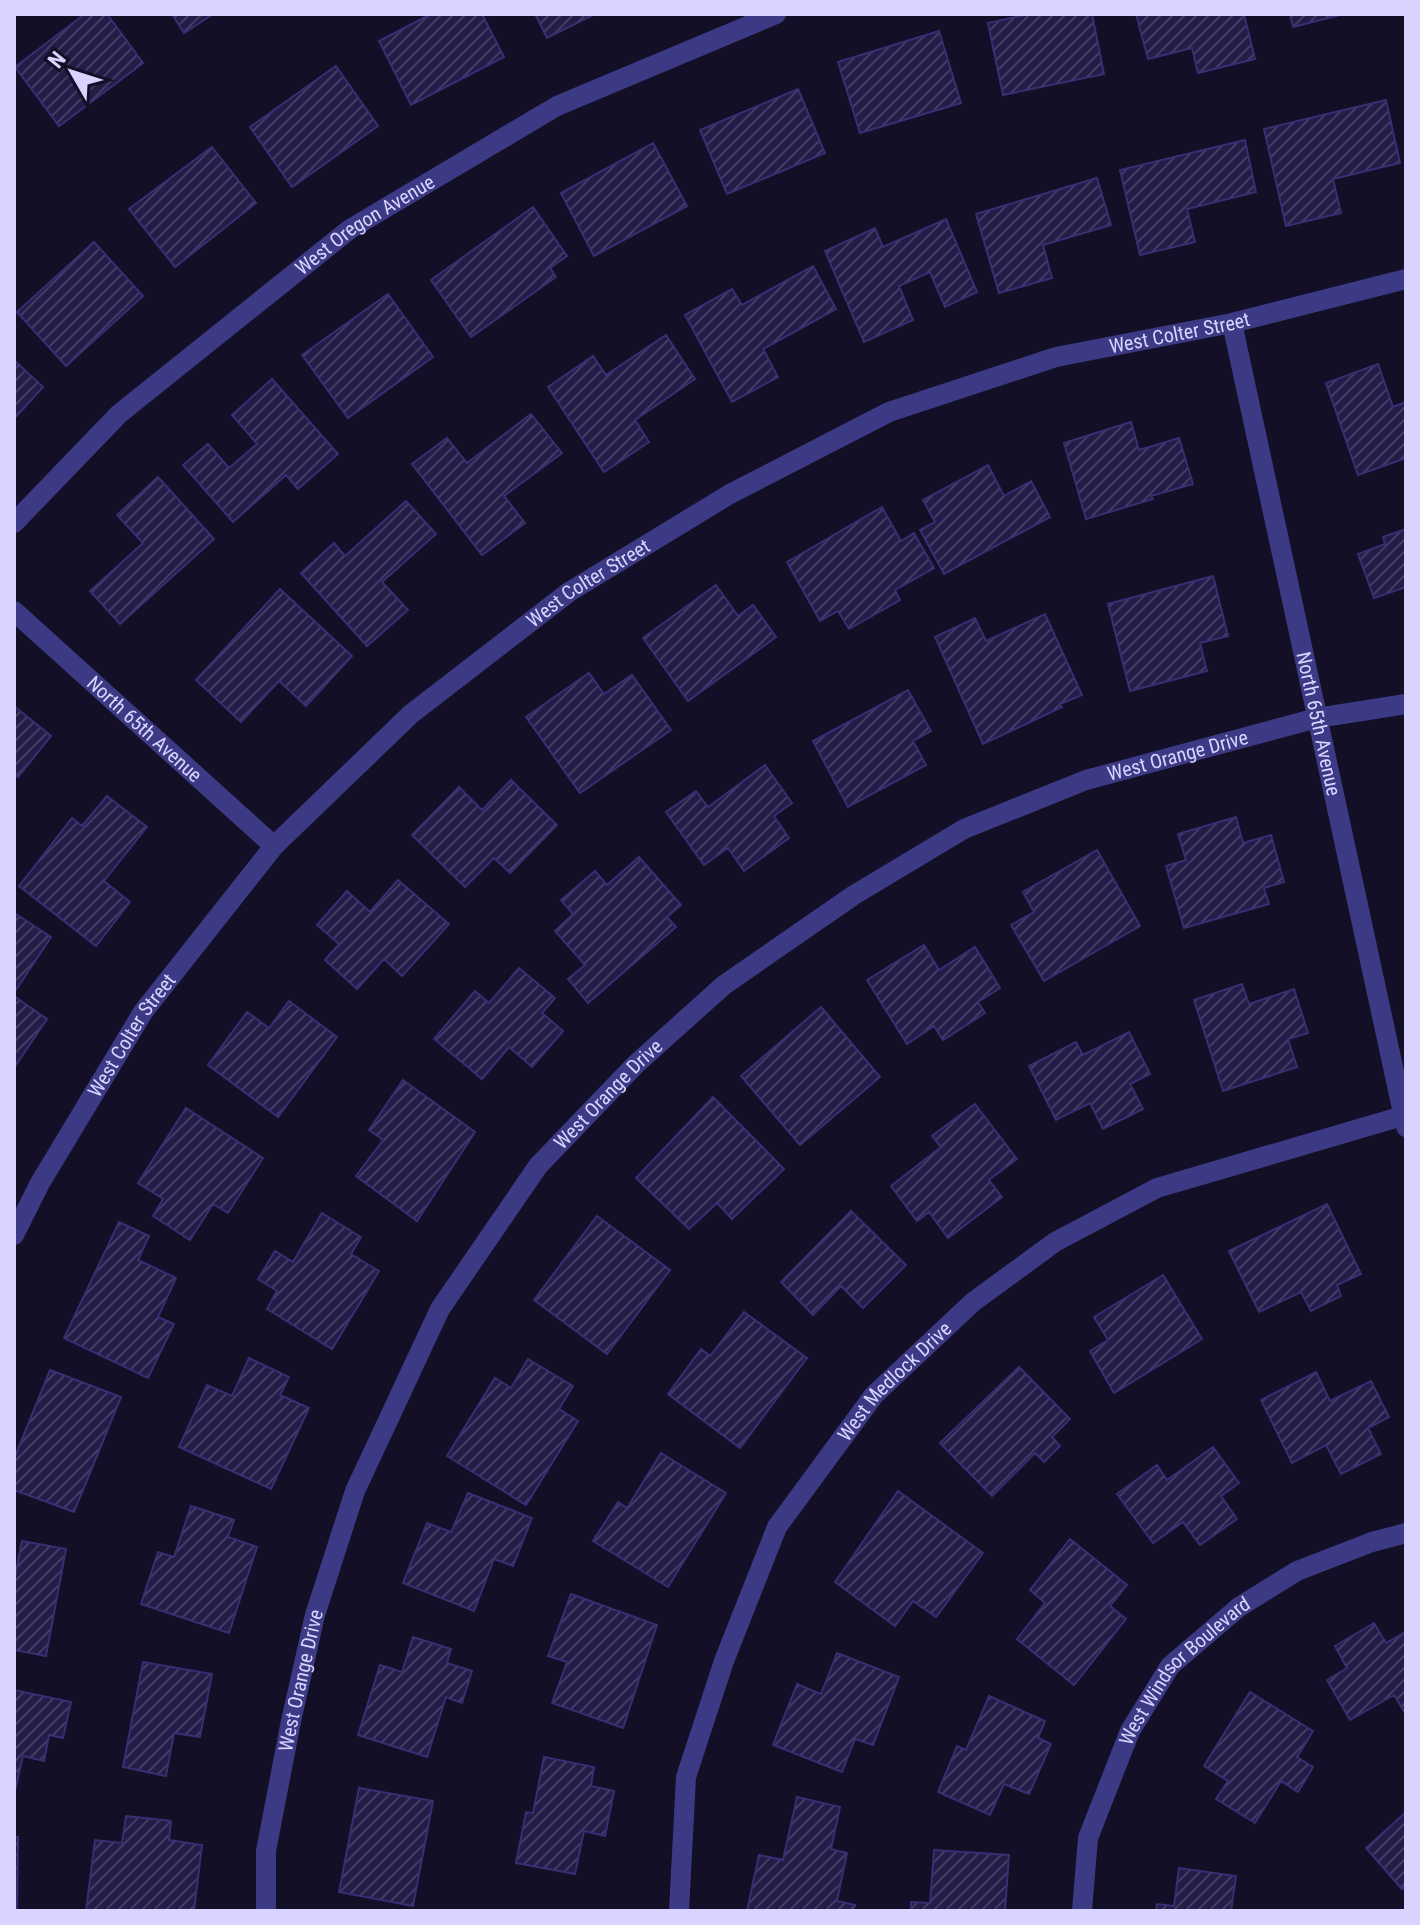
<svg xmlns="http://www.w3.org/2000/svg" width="1420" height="1925" font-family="'Roboto Condensed',sans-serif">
<defs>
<pattern id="building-hatch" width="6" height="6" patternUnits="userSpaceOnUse" patternTransform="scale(2)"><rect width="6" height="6" fill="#241b47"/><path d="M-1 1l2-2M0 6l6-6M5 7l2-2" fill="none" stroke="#433b63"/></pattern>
</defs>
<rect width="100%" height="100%" fill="#130f26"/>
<!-- building -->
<path fill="url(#building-hatch)" stroke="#3b2d73" stroke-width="2" d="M85 14H107L143 63 59 126 15 67Z
M172 14H213L184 33Z
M431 14H482L504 57 411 105 379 41Z
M535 14H595L547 38Z
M1029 14H1092L1104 74 1003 95 988 23Z
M1136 14H1244L1255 59 1198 73 1192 48 1148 59Z
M1290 14H1344L1293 27Z
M939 31 961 103 860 133 838 62Z
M336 66 378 126 292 187 250 127Z
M798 89 825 153 727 194 700 130Z
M1386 100 1400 163 1333 179 1341 213 1286 226 1264 129Z
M1245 140 1256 192 1187 209 1195 242 1140 255 1120 170Z
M653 143 687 206 594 256 561 193Z
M212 147 256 203 175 267 129 209Z
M1097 178 1111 225 1043 245 1052 278 999 293 976 214Z
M533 207 567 256 550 268 556 277 471 337 431 280Z
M946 219 977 292 945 307 930 272 899 286 913 320 864 342 825 251 875 228 883 247Z
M94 242 143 296 66 366 17 312Z
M813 266 836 309 763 349 778 377 732 402 685 315 732 289 742 305Z
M388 294 433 357 348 418 302 355Z
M666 335 695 379 635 420 649 442 604 472 548 387 593 356 606 375Z
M14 360 43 387 14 419Z
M1378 364 1393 407 1406 402V458L1358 475 1326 383Z
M272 379 338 454 298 489 286 475 233 522 183 465 208 444 229 468 257 444 232 415Z
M531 414 562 453 504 496 525 523 482 555 412 464 447 438 467 463Z
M1131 422 1139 450 1179 438 1193 484 1151 496 1153 499 1086 519 1064 443Z
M988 465 1004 496 1031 481 1050 517 944 574 920 530 935 522 923 500Z
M158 477 214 539 120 624 90 591 143 543 117 515Z
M406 501 436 534 382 582 408 610 367 646 301 573 334 543 345 556Z
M882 507 901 541 914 533 934 568 895 590 900 600 849 629 838 611 820 621 787 562Z
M1406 529V587L1374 598 1358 554 1385 544 1383 537Z
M1213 576 1228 636 1200 643 1207 671 1130 691 1108 604Z
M716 585 738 616 753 605 776 637 688 701 643 638Z
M280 589 352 656 306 706 279 681 241 722 196 680Z
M1045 614 1082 695 1060 704 1062 707 983 744 935 637 975 618 986 641Z
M589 673 604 694 632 675 671 730 580 793 526 717Z
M908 690 931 731 913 741 926 765 848 807 813 741Z
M14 706 51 736 18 777 14 774Z
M765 765 792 803 774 816 789 838 744 871 728 848 704 865 666 812 696 791 708 807Z
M511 780 557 825 510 873 494 858 465 887 412 835 459 787 482 810Z
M107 796 147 827 104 881 130 902 96 946 19 886 72 818 82 826Z
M1236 817 1243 843 1271 835 1284 882 1264 888 1269 904 1184 928 1166 866 1186 860 1178 834Z
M1097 850 1140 926 1044 981 1011 925 1034 912 1023 892Z
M639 857 681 905 667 917 676 927 588 1003 568 979 585 965 555 931 573 914 561 900 595 871 607 885Z
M398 880 449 924 402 976 384 959 357 989 325 960 339 944 317 925 347 891 370 912Z
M16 914 51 937 14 993V917Z
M924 945 939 970 975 947 1000 988 978 1002 985 1013 943 1040 934 1026 907 1044 867 980Z
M519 968 555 998 542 1013 563 1031 532 1067 509 1047 482 1079 434 1039 475 991 489 1003Z
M1242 984 1249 1004 1294 989 1308 1033 1288 1039 1297 1067 1223 1091 1194 1000Z
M14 996 47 1019 16 1065 14 1063Z
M289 1001 337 1037 278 1117 208 1065 247 1012 269 1028Z
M821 1007 880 1077 800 1145 741 1076Z
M1129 1032 1150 1074 1130 1084 1143 1109 1103 1129 1090 1103 1056 1120 1029 1066 1076 1042 1083 1055Z
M403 1080 475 1132 417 1221 356 1176 383 1140 369 1130Z
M713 1097 784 1169 732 1219 717 1203 689 1229 636 1178Z
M975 1104 1017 1159 989 1180 1002 1197 948 1238 929 1212 917 1221 891 1186 941 1147 932 1136Z
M186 1108 263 1158 228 1213 213 1204 190 1240 153 1216 163 1199 138 1183Z
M1327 1204 1361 1274 1337 1285 1341 1296 1311 1311 1301 1292 1259 1312 1229 1251Z
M851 1211 906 1265 863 1308 841 1286 813 1315 781 1282Z
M322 1213 361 1237 351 1254 379 1271 332 1349 267 1309 277 1291 258 1279 275 1251 293 1262Z
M597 1216 670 1270 607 1354 534 1300Z
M119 1222 149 1236 138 1260 176 1278 158 1317 174 1324 148 1378 64 1338Z
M1163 1275 1202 1339 1114 1393 1090 1351 1108 1340 1094 1317Z
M744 1312 807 1358 740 1448 668 1394 701 1349 710 1356Z
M249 1358 289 1377 280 1395 309 1408 271 1489 179 1447 207 1385 232 1396Z
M528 1359 573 1386 559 1409 578 1421 526 1505 447 1456 495 1378 511 1388Z
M1019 1367 1070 1419 1052 1437 1060 1446 1044 1462 1035 1453 992 1496 940 1443Z
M50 1370 121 1397 74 1512 14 1490V1459Z
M1316 1372 1330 1401 1371 1381 1389 1417 1368 1428 1381 1454 1341 1474 1326 1445 1292 1463 1261 1400Z
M1213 1447 1239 1483 1221 1496 1237 1519 1200 1545 1183 1522 1153 1543 1117 1494 1157 1465 1167 1480Z
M661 1453 726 1493 668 1587 593 1541 618 1502 627 1508Z
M898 1491 983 1553 936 1617 913 1601 895 1626 835 1582Z
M468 1493 532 1518 513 1566 494 1559 474 1611 403 1583 427 1523 451 1532Z
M191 1506 234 1520 228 1537 257 1547 229 1633 141 1604 158 1552 174 1557Z
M1070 1539 1127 1585 1110 1606 1126 1619 1074 1685 1017 1639 1045 1603 1030 1590Z
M22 1541 66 1549 46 1656 14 1650V1582Z
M571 1594 657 1625 623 1728 552 1703 567 1662 548 1656Z
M1374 1623 1386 1643 1406 1632V1715L1394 1695 1350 1720 1327 1680 1347 1668 1335 1646Z
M413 1637 451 1649 447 1663 472 1671 462 1703 446 1697 427 1757 358 1735 380 1665 402 1672Z
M837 1653 899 1677 873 1745 855 1739 842 1772 773 1745 797 1684 821 1694Z
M143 1662 212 1674 200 1737 174 1733 166 1776 123 1767Z
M14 1690 71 1702 63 1738 49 1735 44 1761 23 1756 14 1795Z
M1250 1692 1313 1731 1297 1757 1313 1767 1298 1792 1281 1781 1255 1823 1216 1799 1228 1781 1204 1766Z
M989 1696 1045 1721 1038 1738 1051 1744 1029 1794 1004 1784 990 1815 938 1792 957 1746 966 1750Z
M544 1757 594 1767 591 1786 614 1791 605 1836 584 1831 575 1874 516 1863 526 1812 533 1813Z
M359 1788 433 1801 413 1906 339 1892Z
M797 1797 840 1807 831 1849 847 1853 837 1901 855 1905 853 1911H747L759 1855 783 1860Z
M1406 1812V1885L1402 1889 1366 1848Z
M126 1816 171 1821 169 1840 202 1845 194 1911H86L95 1840 122 1843Z
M14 1837H18L17 1911H14Z
M934 1850 1009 1855 1005 1911H911V1902L930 1903Z
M1179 1868 1236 1876 1231 1911H1156L1157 1904 1174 1906Z"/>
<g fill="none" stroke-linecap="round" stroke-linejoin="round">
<!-- street -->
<g stroke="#3d3a85" stroke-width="20">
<path id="s1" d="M1232 323 1406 1127"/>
<path id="s2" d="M14 523 119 414 350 229 557 106 776 14"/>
<path id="s3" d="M14 611 274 846"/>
<path id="s4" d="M14 1235 40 1183 143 1012 274 846 411 714 569 592 730 494 889 412 1056 357 1232 323 1406 279"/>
<path id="s5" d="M266 1911V1851L291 1721 315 1615 355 1491 440 1309 538 1166 636 1064 724 985 854 895 964 829 1086 780 1317 718 1406 704"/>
<path id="s6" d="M679 1911 686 1777 724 1661 777 1527 874 1395 973 1302 1055 1242 1157 1188 1406 1115"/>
<path id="s7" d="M1082 1911 1088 1838 1130 1731 1170 1666 1239 1607 1297 1571 1372 1542 1406 1533"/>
</g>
</g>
<g text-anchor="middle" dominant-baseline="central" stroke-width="8" stroke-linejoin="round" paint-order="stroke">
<!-- street labels -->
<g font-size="20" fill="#d9d4ff" stroke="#130f26">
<text stroke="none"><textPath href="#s2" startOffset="462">West Oregon Avenue</textPath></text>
<text stroke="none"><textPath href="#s4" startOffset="1528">West Colter Street</textPath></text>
<text stroke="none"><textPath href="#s4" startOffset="880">West Colter Street</textPath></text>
<text stroke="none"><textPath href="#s1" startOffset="410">North 65th Avenue</textPath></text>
<text stroke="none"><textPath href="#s3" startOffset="176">North 65th Avenue</textPath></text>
<text stroke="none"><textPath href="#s5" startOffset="1578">West Orange Drive</textPath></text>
<text stroke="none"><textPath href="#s4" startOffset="232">West Colter Street</textPath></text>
<text stroke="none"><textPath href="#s5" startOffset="906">West Orange Drive</textPath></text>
<text stroke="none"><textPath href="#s6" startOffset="588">West Medlock Drive</textPath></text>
<text stroke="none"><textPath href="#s7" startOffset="270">West Windsor Boulevard</textPath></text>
<text stroke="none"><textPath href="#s5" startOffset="234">West Orange Drive</textPath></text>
</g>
</g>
<!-- border -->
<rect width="1420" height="1925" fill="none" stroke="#d9d4ff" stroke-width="32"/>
<!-- north arrow -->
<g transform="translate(72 72) rotate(309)" stroke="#130f26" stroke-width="6" paint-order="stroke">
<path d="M0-6L14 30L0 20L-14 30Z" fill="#d9d4ff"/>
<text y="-12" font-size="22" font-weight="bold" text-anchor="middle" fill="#d9d4ff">N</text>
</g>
</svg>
